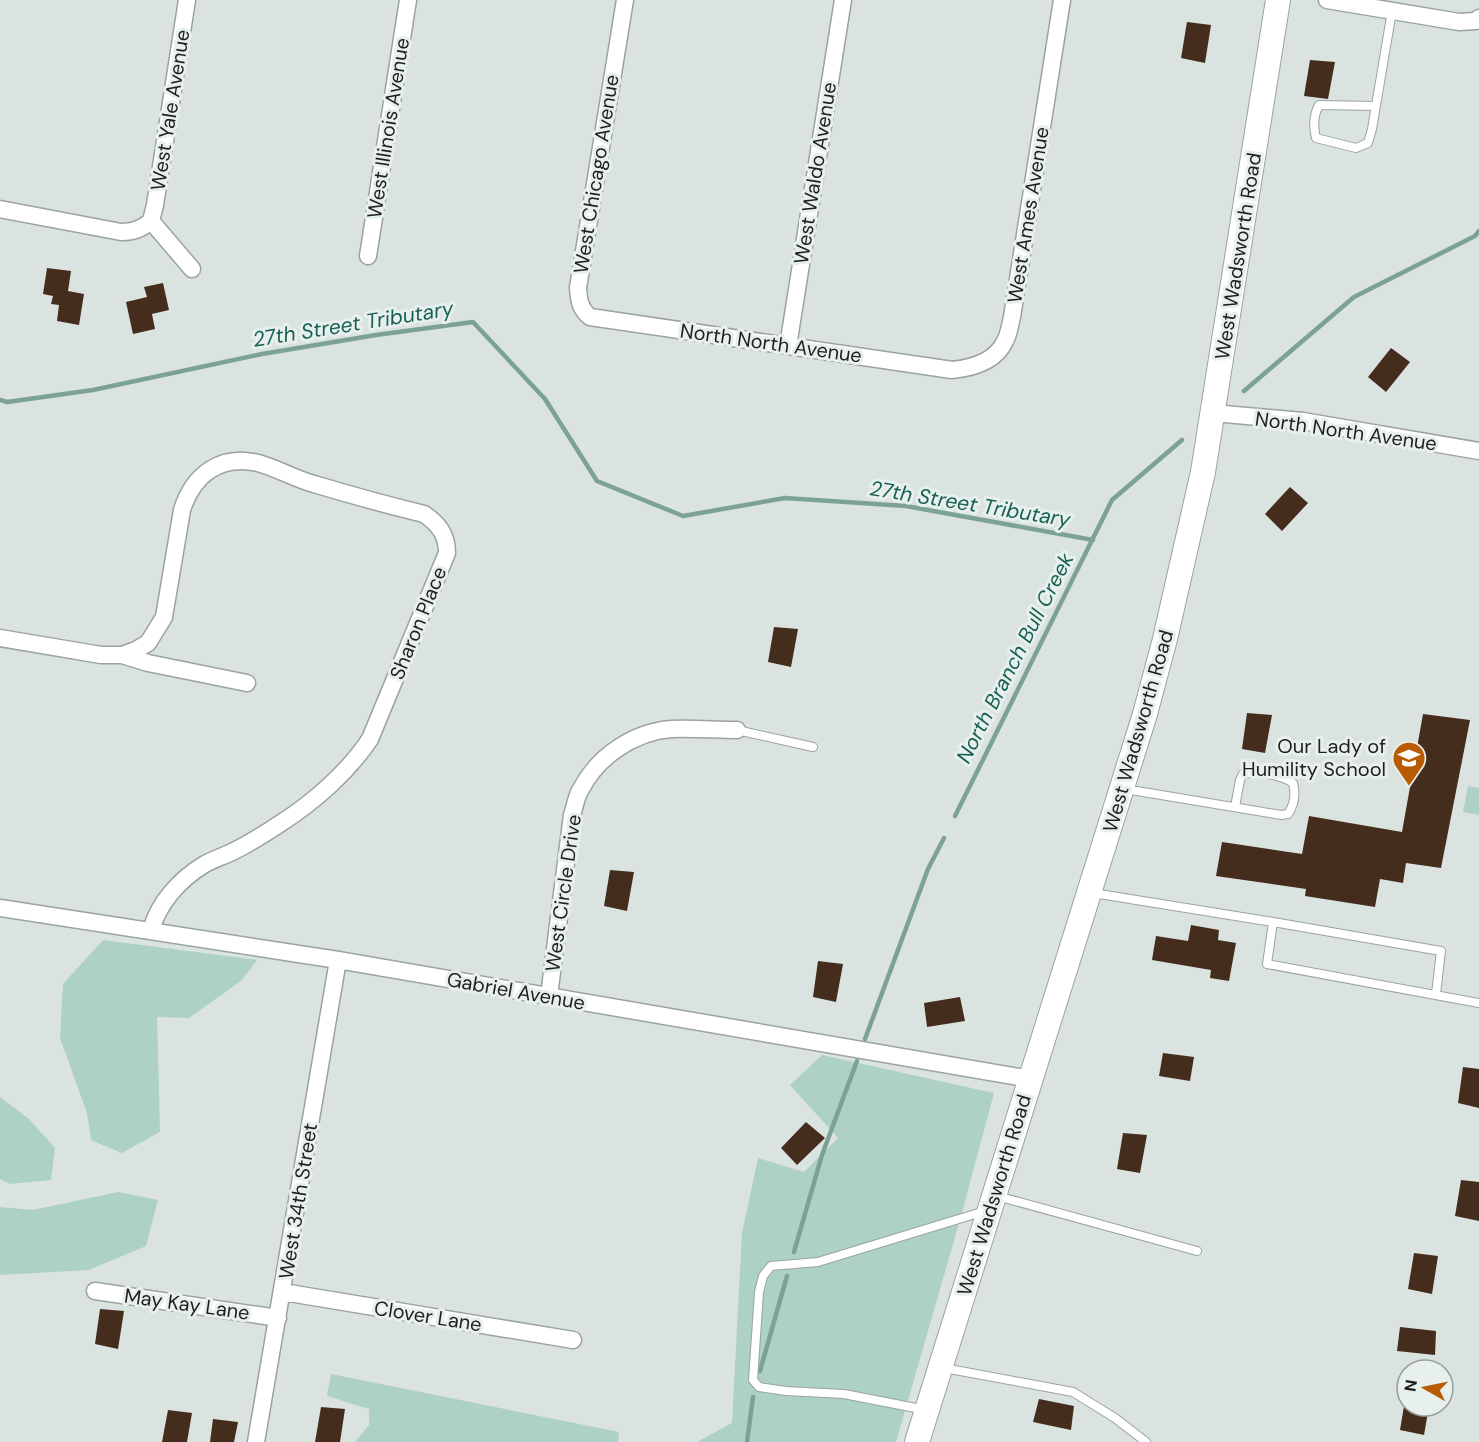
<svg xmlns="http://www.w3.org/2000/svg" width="1479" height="1442" font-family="'DM Sans',sans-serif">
<rect width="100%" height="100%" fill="#dbe3e1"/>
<!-- green -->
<path fill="#add0c7" d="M1468 786 1479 788V815L1463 812Z
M103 940 257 960 242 980 189 1018 157 1017 160 1132 122 1153 91 1140 87 1113 60 1038 63 984Z
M822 1055 994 1093 960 1220 896 1442H697L732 1423 742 1233 758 1158 804 1172 838 1138 790 1085Z
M0 1097 29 1119 55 1148 51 1180 10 1184 0 1179Z
M118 1192 158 1200 146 1246 89 1270 0 1275V1207L33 1210Z
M331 1374 619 1432 618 1442H355L369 1425V1409L327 1396Z"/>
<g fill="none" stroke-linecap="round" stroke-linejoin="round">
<!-- stream -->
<path stroke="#7ca298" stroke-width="4.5" d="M1244 391 1354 297 1475 236 1479 231
M0 400 7 402 93 390 262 354 376 335 473 322 545 399 597 481 683 516 785 498 906 506 1093 540
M955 816 1112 500 1182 440
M865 1039 928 869 944 838
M794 1252 822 1155 857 1061
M760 1371 787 1276
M747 1442 753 1397"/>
</g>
<!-- building -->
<path fill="#442d1d" d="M1187 22 1211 25 1205 63 1181 58Z
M1310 60 1335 62 1328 99 1304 96Z
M47 268 71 271 68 291 84 294 79 325 57 321 59 305 51 304 53 296 43 294Z
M163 283 169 310 152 314 155 329 133 334 126 302 147 297 144 287Z
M1391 348 1410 362 1386 392 1368 377Z
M1290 487 1308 503 1282 531 1265 514Z
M774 627 798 629 791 667 768 662Z
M1247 713 1272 715 1265 753 1242 749Z
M1423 714 1470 720 1441 868 1406 863 1403 883 1380 879 1375 907 1305 896 1306 889 1216 876 1222 842 1302 854 1309 816 1402 832Z
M610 870 634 872 627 911 604 906Z
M1191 925 1219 930 1218 940 1236 943 1229 981 1210 978 1211 970 1152 960 1156 936 1188 941Z
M818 961 843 964 836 1002 813 997Z
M960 997 965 1021 927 1027 924 1003Z
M1163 1053 1194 1057 1190 1081 1159 1076Z
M1463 1067 1479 1069V1108L1458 1103Z
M806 1122 825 1138 797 1165 781 1148Z
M1123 1133 1147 1135 1140 1173 1117 1169Z
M1461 1180 1479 1182V1221L1455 1216Z
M1414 1253 1438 1256 1432 1294 1408 1289Z
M100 1309 124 1311 118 1349 95 1344Z
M1400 1327 1436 1331 1435 1355 1397 1351Z
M1039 1399 1074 1406 1071 1430 1033 1422Z
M1404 1406H1429L1424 1435 1400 1430Z
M321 1407 345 1409 340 1442H315Z
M168 1410 192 1413 187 1442H162Z
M213 1419 238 1422 234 1442H210Z"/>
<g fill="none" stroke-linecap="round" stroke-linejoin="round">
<!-- lane casing -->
<g stroke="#9ba3a1" stroke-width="10">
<path id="lane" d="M1376 106 1319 105C1313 116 1313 126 1316 138L1356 148 1368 143 1372 129 1392 11
M737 730 813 747
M1125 789 1281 815 1288 814C1294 805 1296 794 1293 783 1282 775 1257 771 1243 774L1240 780 1235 807
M1093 893 1273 922 1267 964 1479 1003
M1273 922 1441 951 1436 994
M997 1196 1197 1251
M944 1368 1073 1392 1115 1418 1146 1442
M926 1410 844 1394 786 1391 759 1387 753 1380 759 1292 763 1276 771 1266 818 1262 985 1211"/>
</g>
<!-- street casing -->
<g stroke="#9ba3a1" stroke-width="19">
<path id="street" d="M625 0 578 288C579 301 580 309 590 317L952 370C972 368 996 361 1005 341 1009 334 1010 325 1012 317L1062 0
M1327 0 1459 22 1476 21 1479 18
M0 209 121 232C134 232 141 229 151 221
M151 221 155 205 187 0
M151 221 192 269
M368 256 408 0
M788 346 843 0
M1213 413 1303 421 1479 451
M0 638 101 655H122L136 650 148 643 164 617 182 510C193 475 220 454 258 463 277 468 295 479 314 484 351 495 387 505 424 514 439 524 447 535 447 553L370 739C349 771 314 802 281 823 266 833 250 843 234 851 224 856 214 859 205 864 180 879 159 902 151 930
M122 655 148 663 247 683
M0 908 338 960 1031 1079
M549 996 572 815C575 807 576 796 581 789 598 756 634 732 671 729 693 728 716 730 737 730
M95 1291 278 1318
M283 1292 573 1340
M256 1442 338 960"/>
</g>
<!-- secondary casing -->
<g stroke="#9ba3a1" stroke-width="26">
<path id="secondary" d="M917 1442 1145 714 1165 639 1203 472 1278 0"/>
</g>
<!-- lane -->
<use href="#lane" stroke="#fff" stroke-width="8"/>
<!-- street -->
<use href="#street" stroke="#fff" stroke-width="16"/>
<!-- secondary -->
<use href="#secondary" stroke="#fff" stroke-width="24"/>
</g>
<!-- icons -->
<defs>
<g id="school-pin" transform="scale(1.725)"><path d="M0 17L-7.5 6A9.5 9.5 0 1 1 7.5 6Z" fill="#b85b03" stroke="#e8f0ee"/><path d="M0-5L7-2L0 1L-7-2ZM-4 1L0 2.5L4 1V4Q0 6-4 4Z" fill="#fff"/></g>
</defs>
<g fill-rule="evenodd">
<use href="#school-pin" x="1409" y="758"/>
</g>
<g text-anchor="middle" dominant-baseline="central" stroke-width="6" stroke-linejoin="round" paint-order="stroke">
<!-- street labels -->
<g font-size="20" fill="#1d201f" stroke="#e8f0ee">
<text transform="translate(170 110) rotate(-81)">West Yale Avenue</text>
<text transform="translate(388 128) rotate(-81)">West Illinois Avenue</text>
<text transform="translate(815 173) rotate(-81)">West Waldo Avenue</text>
<text transform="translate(596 174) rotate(-81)">West Chicago Avenue</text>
<text transform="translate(1028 215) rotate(-81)">West Ames Avenue</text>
<text transform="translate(1238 256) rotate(-81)">West Wadsworth Road</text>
<text transform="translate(771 343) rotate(8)">North North Avenue</text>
<text transform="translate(1346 431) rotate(8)">North North Avenue</text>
<text transform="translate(418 623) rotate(-68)">Sharon Place</text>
<text transform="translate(1138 731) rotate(-74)">West Wadsworth Road</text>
<text transform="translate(563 893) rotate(-82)">West Circle Drive</text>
<text transform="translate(516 991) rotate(10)">Gabriel Avenue</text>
<text transform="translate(994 1195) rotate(-73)">West Wadsworth Road</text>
<text transform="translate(298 1201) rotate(-81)">West 34th Street</text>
<text transform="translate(187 1304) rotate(8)">May Kay Lane</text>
<text transform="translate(428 1316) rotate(9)">Clover Lane</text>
</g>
<!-- poi labels -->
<g font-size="20" fill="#1d201f" stroke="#e8f0ee" text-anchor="end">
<text x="1386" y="746">Our Lady of<tspan x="1386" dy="23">Humility School</tspan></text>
</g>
<!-- water labels -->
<g font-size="21" font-style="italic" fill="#176153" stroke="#e8f0ee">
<text transform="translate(353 324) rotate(-9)">27th Street Tributary</text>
<text transform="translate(970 504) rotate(9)">27th Street Tributary</text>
<text transform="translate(1015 658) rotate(-63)">North Branch Bull Creek</text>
</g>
</g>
<!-- north arrow -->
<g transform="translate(1425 1388) rotate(279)"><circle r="28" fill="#e8f0ee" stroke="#979d9b" stroke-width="1.5"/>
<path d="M0-4.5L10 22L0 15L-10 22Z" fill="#b85b03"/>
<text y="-9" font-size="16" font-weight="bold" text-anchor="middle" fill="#1d201f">N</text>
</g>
</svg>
